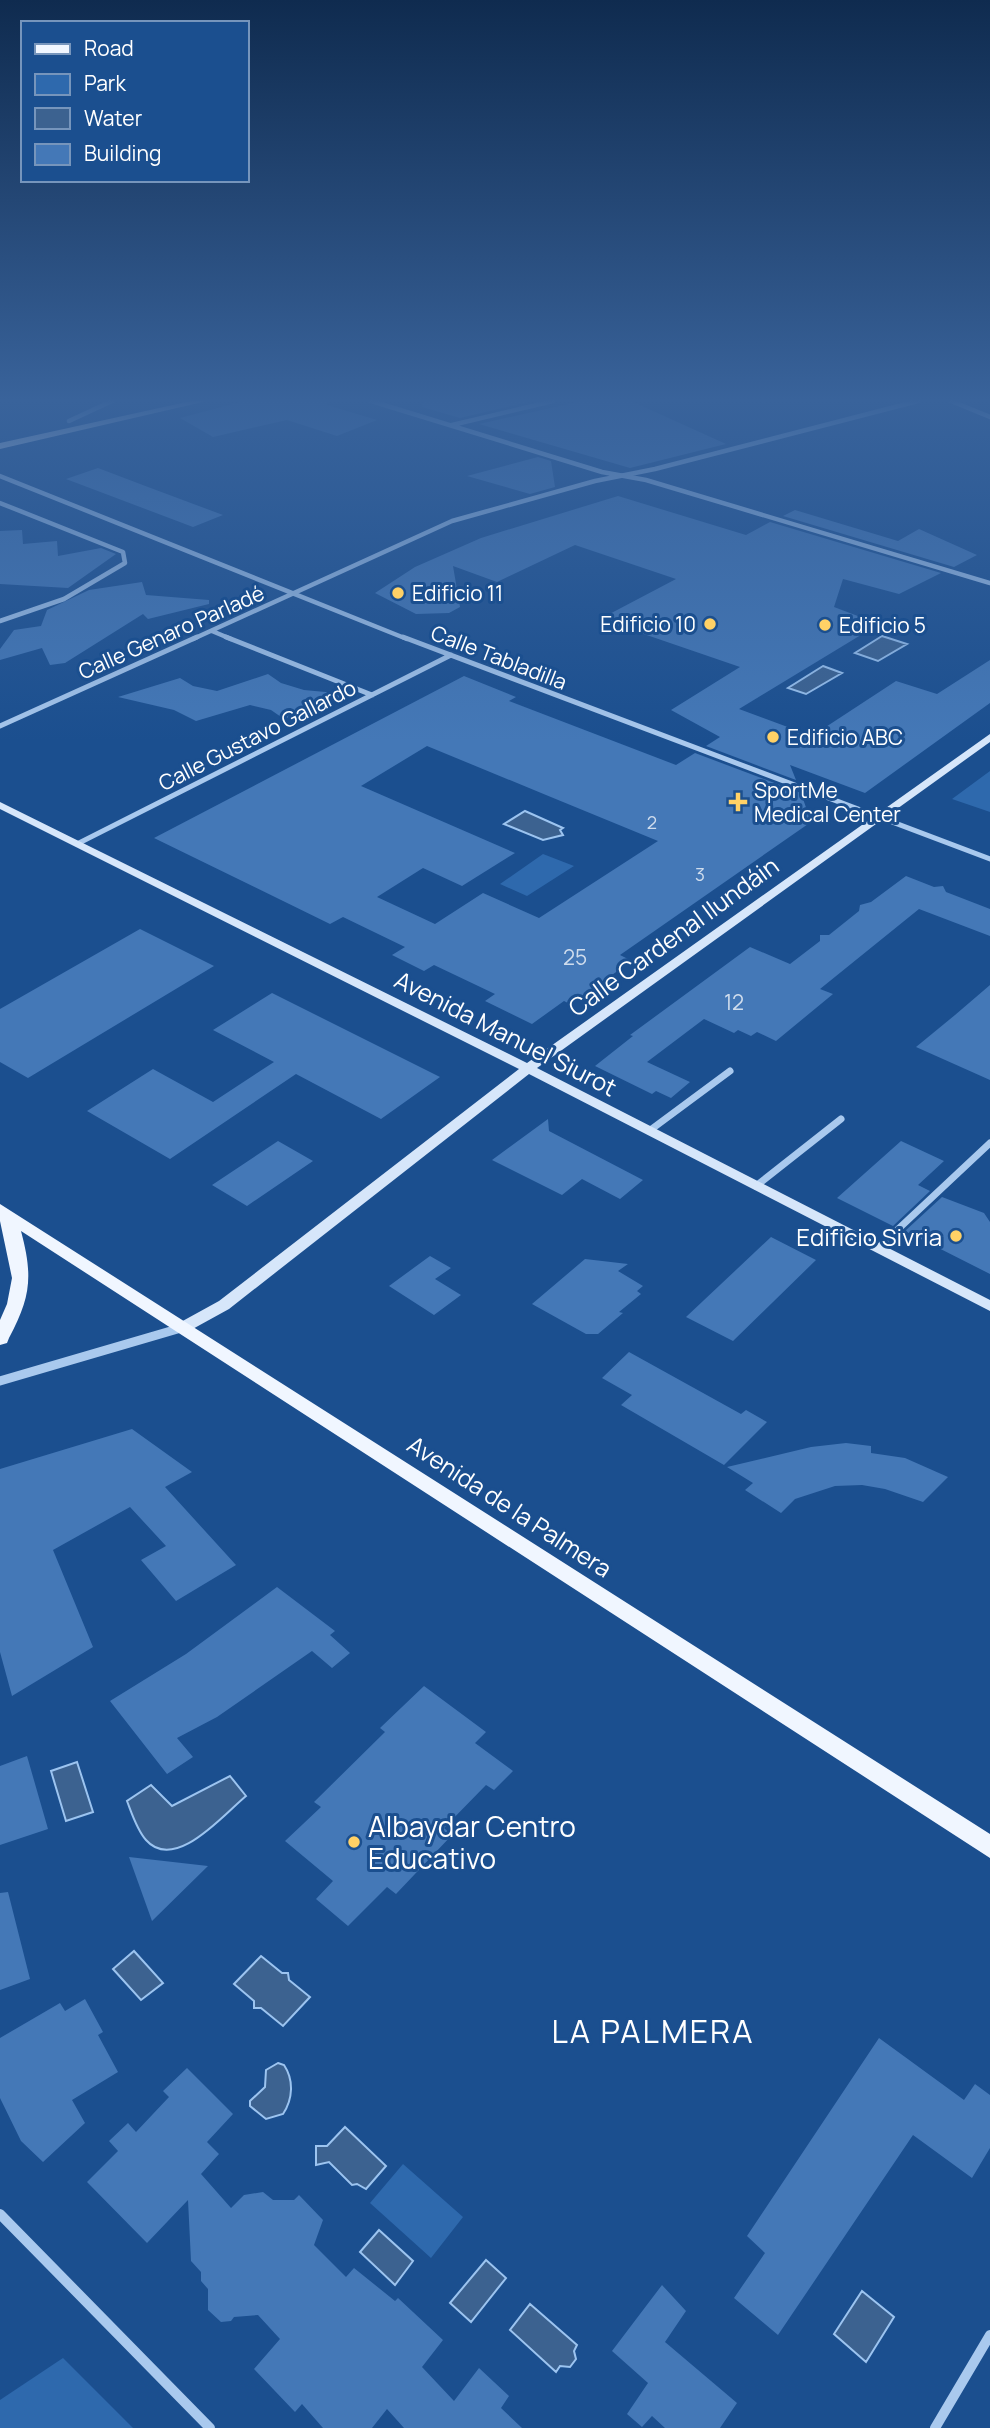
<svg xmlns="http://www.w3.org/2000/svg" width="990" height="2428" font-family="Manrope,sans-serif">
<rect width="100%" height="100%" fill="#1b4f8f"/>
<!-- green -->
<path fill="#2e69ad" d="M990 771V812L952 799Z
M543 854 574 866 527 896 500 884Z
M403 2164 463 2217 431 2258 370 2203Z
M63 2358 133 2428H0V2400Z"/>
<!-- water -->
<path fill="#3c6290" stroke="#9cc4f0" stroke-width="2" d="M882 636 907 644 878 661 855 653Z
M823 666 842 673 806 694 788 688Z
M525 811 563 828 560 830 563 835 543 840 504 824Z
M77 1762 93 1812 66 1821 51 1771Z
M230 1776 246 1796C224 1814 175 1873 146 1840 137 1830 132 1814 127 1801L151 1785 172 1806Z
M134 1951 163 1983 141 2000 113 1969Z
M261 1956 282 1973H288L289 1980 310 1997 283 2026 261 2008H254V2001L234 1984Z
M278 2063 284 2065C294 2080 293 2099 283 2114L266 2119 250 2106V2101L265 2087 266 2070Z
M345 2127 386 2166 366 2189 357 2184 352 2185 329 2162 316 2165V2146H327Z
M379 2230 413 2261 395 2285 360 2252Z
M486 2260 506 2278 471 2322 450 2303Z
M862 2291 894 2317 866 2362 834 2334Z
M530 2304 577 2345 574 2351 576 2359 570 2367 560 2366 556 2372 510 2330Z"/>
<!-- building -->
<path fill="#4478b7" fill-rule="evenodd" d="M244 401H327V405L377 420 337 436 287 420 213 437 180 418Z
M423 401H526L528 402 460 418 422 407Z
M582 401H631L726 444 630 468 479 424Z
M538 457 551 461 555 487 530 494 467 476Z
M98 468 148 487 223 515 193 527 66 479Z
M618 496 746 535 770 522 941 573 899 594 843 579 834 607 879 624 739 709 812 736 896 681 937 694 990 660V703L865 793 790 765 796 780 706 746 720 737 671 710 740 667 600 619 676 579 575 545 497 582 453 566 460 607 449 613 416 614 375 593 415 567 481 538Z
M795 510 898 541 919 529 977 555 954 567 783 516Z
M22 530 23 544 57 541 58 556 101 548 116 554 68 588 0 584V531Z
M142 582 146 595 209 600V604L148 619 143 614 65 663 50 665 42 648 0 660V649L14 630 41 626 47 610 89 590Z
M268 674 281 683 304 690 358 695 284 719 271 710 250 705 196 721 174 710 118 697 180 678 193 686 217 691Z
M464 676 516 697 509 701 676 765 695 753 801 793 811 822 620 955 632 961 570 1004 564 1001 532 1024 485 1001 495 994 434 965 424 971 392 955 405 947 343 917 330 924 154 838ZM427 746 546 795 658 841 539 918 483 893 435 924 377 897 423 868 462 886 515 853 361 786Z
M906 876 934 887 943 886 946 892 990 909V936L919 909 820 989 833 994 776 1041 757 1032 751 1036 738 1030 734 1033 704 1019 647 1062 690 1082 671 1098 656 1091 652 1094 595 1066 633 1036 630 1035 750 947 790 964 820 941V935H829L859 911 860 905 871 902Z
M140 929 214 966 28 1078 0 1062V1009Z
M990 985V1080L916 1047 955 1015Z
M272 993 440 1077 381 1119 296 1074 170 1159 87 1111 153 1069 213 1102 274 1062 213 1030Z
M548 1119 549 1131 643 1180 620 1199 582 1179 562 1195 492 1160Z
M278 1141 313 1161 247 1206 212 1185Z
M901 1141 944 1161 918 1185 930 1191 893 1226 837 1198Z
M942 1197 984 1213 990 1222V1274L905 1231Z
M771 1237 816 1260 733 1341 686 1317Z
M430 1256 451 1268 435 1279 461 1295 434 1315 389 1286Z
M585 1259 628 1264 618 1271 643 1286 637 1291 641 1294 619 1312 623 1313 598 1334H586L532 1304Z
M629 1352 741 1414 746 1410 767 1422 724 1465 621 1405 632 1395 602 1378Z
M132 1429 192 1472 165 1487 236 1565 176 1601 141 1560 166 1546 130 1507 53 1550 93 1647 12 1696 0 1652V1469Z
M846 1443 871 1446V1453L905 1458 948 1477 923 1502 885 1489 862 1485 835 1486 795 1499 781 1513 745 1490 753 1483 727 1467 811 1447Z
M277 1587 335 1631 330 1635 350 1653 332 1668 312 1651 217 1717 177 1738 193 1757 167 1774 110 1701 186 1654Z
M424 1686 486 1732 475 1743 513 1771 494 1790 486 1785 444 1828 452 1835 396 1894 387 1887 348 1926 316 1899 333 1881 285 1841 321 1807 314 1802 385 1732 380 1728Z
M27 1756 48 1829 0 1845V1766Z
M129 1857 208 1866 152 1921Z
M8 1892 30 1979 0 1990V1893Z
M85 1999 103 2032 98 2035 118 2072 72 2100 85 2123 43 2162 21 2141 0 2098V2038L60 2003 65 2011Z
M879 2038 964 2100 975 2084 990 2095V2148L972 2178 913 2135 778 2335 734 2298 765 2253 747 2236Z
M187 2068 233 2114 207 2142 219 2154 201 2174 231 2208 244 2195 263 2192 273 2200H294L299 2195 323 2220 314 2245 346 2277 354 2268 395 2301 398 2298 443 2340 422 2367 454 2401 479 2368 509 2396 501 2408 522 2428H404L387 2409 372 2428H323L302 2404 295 2412 254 2369 280 2339 258 2315 234 2317 231 2321 221 2322 208 2310V2289L201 2281V2272L191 2261 188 2200 147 2243 87 2182 118 2151 109 2141 128 2123 136 2132 169 2097 163 2091Z
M662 2285 686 2311 665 2342 737 2403 720 2428H665L652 2416 642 2427 627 2414 648 2383 612 2351Z"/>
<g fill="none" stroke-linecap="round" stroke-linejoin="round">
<!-- street-far4 -->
<path stroke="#a9c9ee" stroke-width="4.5" d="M371 401 602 472 646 480 990 583
M951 401 990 417
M69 421 112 401
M452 425 553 401
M0 476 407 639
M0 503 123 552 125 563 64 599 0 621
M212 631 231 639
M193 639 452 521 595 481 655 469 918 401"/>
<!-- street-far3 -->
<path stroke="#a9c9ee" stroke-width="5" d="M226 637 372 695
M403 637 990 859
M0 726 197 637
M77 844 451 655"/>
<!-- street-far2 -->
<path stroke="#a9c9ee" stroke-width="7" d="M649 1131 730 1071
M756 1186 841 1119
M878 1248 990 1143"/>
<!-- street-far1 -->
<path stroke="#a9c9ee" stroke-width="9" d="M0 1381 181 1328"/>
<!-- street -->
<path stroke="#a9c9ee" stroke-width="10" d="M0 2214 210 2428
M935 2428 990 2335"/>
<!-- secondary -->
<path fill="#d6e6fa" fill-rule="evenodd" d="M990 734V742L537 1068 990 1300V1311L529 1074 229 1309 189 1331H179L177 1327 179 1323 219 1301 519 1069 0 809V802L527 1063Z"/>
<!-- primary -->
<path fill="#f0f6ff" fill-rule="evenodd" d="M191 401H207L0 449V443Z
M0 1204 990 1834V1858L21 1231C33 1276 31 1297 9 1338L7 1343 0 1345V1320L7 1304 12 1278 0 1221Z"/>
</g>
<!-- sky -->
<linearGradient id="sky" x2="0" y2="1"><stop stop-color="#0f2b4f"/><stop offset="0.54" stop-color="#39639b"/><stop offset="1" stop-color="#39639b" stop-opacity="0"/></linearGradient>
<rect width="990" height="741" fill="url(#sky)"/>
<!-- markers -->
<g fill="#ffd166" stroke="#1b4f8f" stroke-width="2.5">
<circle cx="398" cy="593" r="7"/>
<circle cx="710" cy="624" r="7"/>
<circle cx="825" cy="625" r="7"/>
<circle cx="773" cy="737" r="7"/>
<path d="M734.5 791.5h7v7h7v7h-7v7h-7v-7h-7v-7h7z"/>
<circle cx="956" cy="1236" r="7"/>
<circle cx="354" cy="1842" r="7"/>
</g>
<g text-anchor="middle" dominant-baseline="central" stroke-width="6" stroke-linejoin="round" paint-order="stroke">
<!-- far-number labels -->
<g font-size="18" fill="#d0dded">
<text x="652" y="822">2</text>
<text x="700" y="874">3</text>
</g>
<!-- far-poi labels -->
<g font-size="21" fill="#fff" stroke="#1b4f8f" text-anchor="start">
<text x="412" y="593">Edificio 11</text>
<text x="696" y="624" text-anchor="end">Edificio 10</text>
<text x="839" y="625">Edificio 5</text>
<text x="787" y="737">Edificio ABC</text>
<text x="754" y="790">SportMe<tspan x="754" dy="24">Medical Center</tspan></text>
</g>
<!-- far-street labels -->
<g font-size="21" fill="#fff" stroke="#1b4f8f">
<text transform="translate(171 632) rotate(-24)">Calle Genaro Parladé</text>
<text transform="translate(499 657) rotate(21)">Calle Tabladilla</text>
<text transform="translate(257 735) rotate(-27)">Calle Gustavo Gallardo</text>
</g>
<!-- number labels -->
<g font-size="21" fill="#d0dded">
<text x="575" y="957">25</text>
<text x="734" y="1002">12</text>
</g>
<!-- street labels -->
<g font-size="24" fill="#fff" stroke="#1b4f8f">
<text transform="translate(673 936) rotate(-36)">Calle Cardenal Ilundáin</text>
<text transform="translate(506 1033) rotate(27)">Avenida Manuel Siurot</text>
<text transform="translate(510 1506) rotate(33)">Avenida de la Palmera</text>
</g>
<!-- poi labels -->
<g font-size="24" fill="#fff" stroke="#1b4f8f" text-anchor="end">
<text x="942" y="1236">Edificio Sivria</text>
</g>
<!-- near-poi labels -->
<g font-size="28" fill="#fff" stroke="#1b4f8f" text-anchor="start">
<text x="368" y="1826">Albaydar Centro<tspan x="368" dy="32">Educativo</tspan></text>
</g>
<!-- near-neighbourhood labels -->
<g font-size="32" letter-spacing="2" fill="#fff" stroke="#1b4f8f">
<text x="653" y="2031">LA PALMERA</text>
</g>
</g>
<!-- legend -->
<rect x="21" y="21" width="228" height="161" fill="#1b4f8f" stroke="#7695bc" stroke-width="2"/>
<rect x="35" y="44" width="35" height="10" fill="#f0f6ff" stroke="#7695bc" stroke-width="2"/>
<text x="84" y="56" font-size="21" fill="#ffffff">Road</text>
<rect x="35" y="74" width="35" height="21" fill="#2e69ad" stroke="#7695bc" stroke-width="2"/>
<text x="84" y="91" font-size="21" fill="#ffffff">Park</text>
<rect x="35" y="108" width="35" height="21" fill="#3c6290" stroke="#7695bc" stroke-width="2"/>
<text x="84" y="126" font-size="21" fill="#ffffff">Water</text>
<rect x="35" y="144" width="35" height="21" fill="#4478b7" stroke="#7695bc" stroke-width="2"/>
<text x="84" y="161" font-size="21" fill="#ffffff">Building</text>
</svg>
